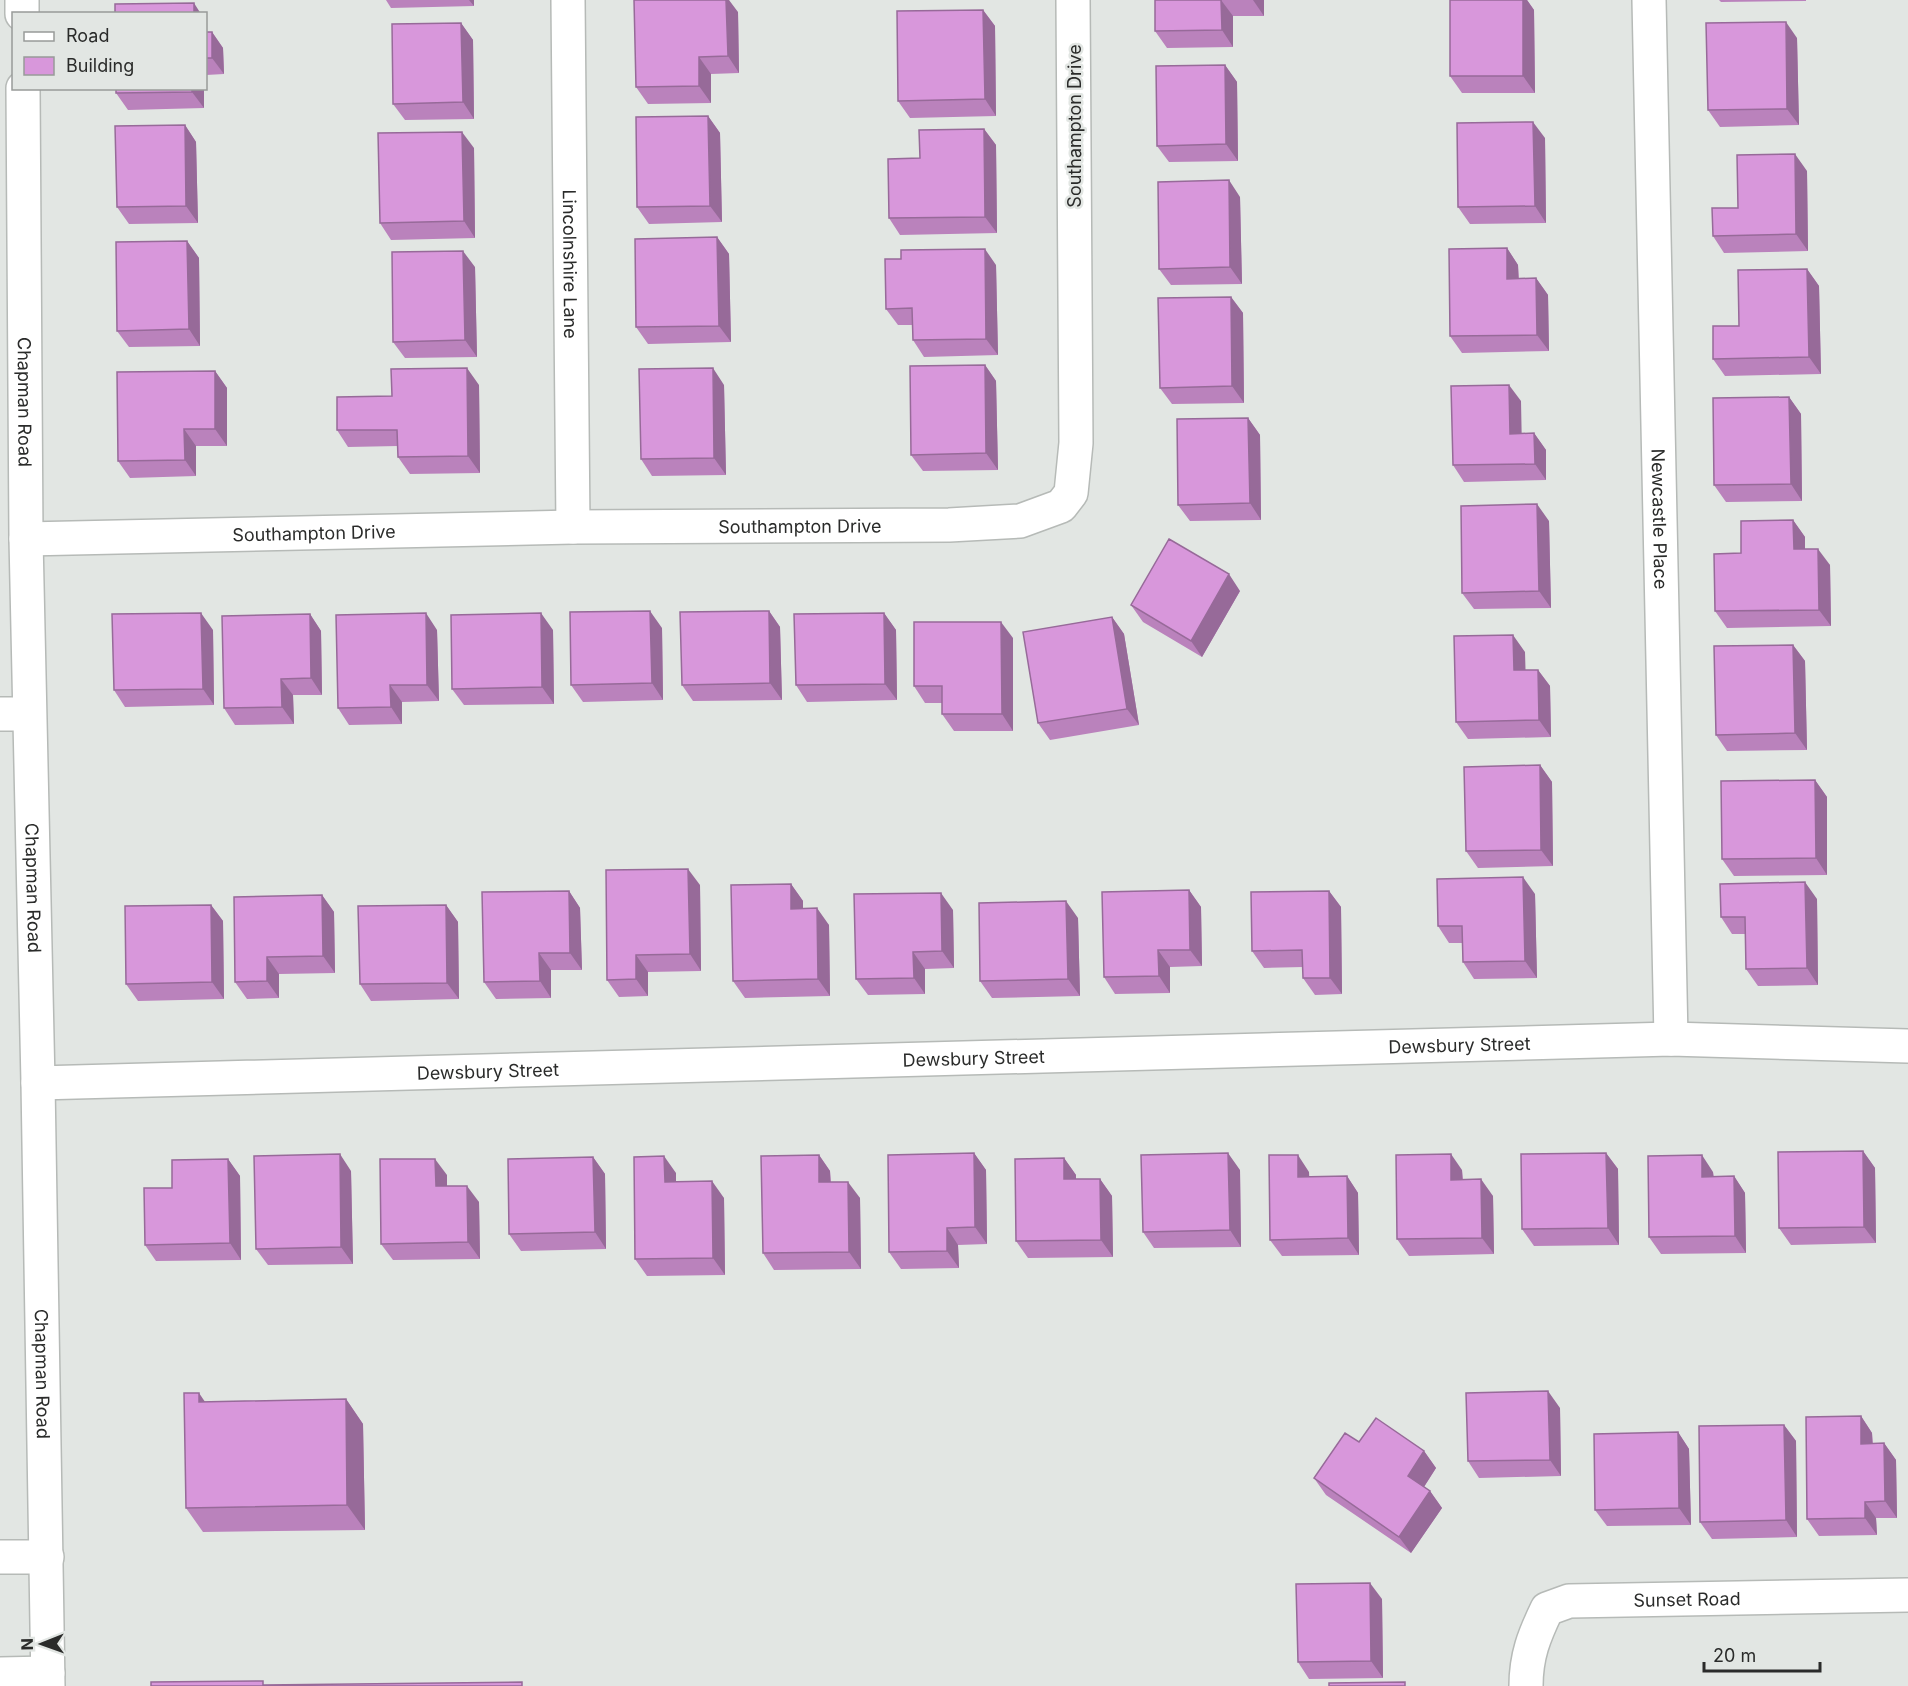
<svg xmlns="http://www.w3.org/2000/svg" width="1908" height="1686" font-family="Inter,sans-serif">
<rect width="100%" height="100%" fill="#e2e6e3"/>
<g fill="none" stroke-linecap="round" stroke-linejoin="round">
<!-- minor casing -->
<g stroke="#b6bab7" stroke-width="36">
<g id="minor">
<path d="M22 0V14"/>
<path id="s1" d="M568 0 573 527"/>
<path id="s2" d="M1649 0 1671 1039"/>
<path id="s3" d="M23 88 26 539 38 1083 48 1686"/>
<path id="s4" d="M26 539 573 527 949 525 1020 521 1061 506 1071 493 1076 443 1073 0"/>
<path d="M0 714H29"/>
<path id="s5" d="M38 1083 1671 1039 1908 1046"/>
<path d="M0 1557H47"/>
<path d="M0 1674 48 1673"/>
<path id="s6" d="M1526 1686C1526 1656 1534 1636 1547 1609L1569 1601 1908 1595"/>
</g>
</g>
<!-- minor -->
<use href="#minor" stroke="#fff" stroke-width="33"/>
</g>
<!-- wall -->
<path fill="#ba82bc" d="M386 0H474V6L391 8Z
M1155 0H1264V16H1233V47L1167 48 1155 31Z
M1450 0H1527L1534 10 1535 93H1462L1450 76Z
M1719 0H1806V1L1721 2Z
M983 10 995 26 996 116 910 118 898 101Z
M738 12 739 73 711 74V103L648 104 636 87Z
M206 19V32H212L223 48 224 74 206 75Z
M461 23 473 40 474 119 405 120 393 104Z
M1797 38 1799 125 1720 127 1708 110Z
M1225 65 1237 82 1238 161 1169 162 1157 146Z
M116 88H204V108L128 110 116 93Z
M708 116 720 133 722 222 649 224 637 207Z
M185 125 196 142 198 223 129 224 117 207Z
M984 129 996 145 997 233 900 235 889 218Z
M1545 138 1546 223 1470 224 1458 207Z
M474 148 475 238 391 240 380 223Z
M1807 171 1808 251 1724 253 1713 236 1738 208Z
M1240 197 1242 284 1171 285 1159 269Z
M717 237 729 254 731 342 648 344 636 327Z
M187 241 199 258 200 346 129 347 117 331Z
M1507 248 1518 265 1519 279 1536 278 1548 295 1549 351 1462 353 1450 336Z
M996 265 998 355 924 357 913 340 912 325H898L886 309Z
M475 267 477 357 405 358 393 342Z
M1807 269 1819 286 1821 374 1725 376 1713 359 1739 326Z
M1231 297 1243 313 1244 403 1172 404 1160 388Z
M985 365 996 381 998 470 923 471 911 455Z
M215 371 227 388V446H196V476L130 478 118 461Z
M479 385 480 473 410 474 398 457V446L348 447 337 430Z
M724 385 726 475 652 476 641 459Z
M1789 397 1801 414 1802 501 1726 502 1714 485Z
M1521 401V434L1534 433 1546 450V480L1464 482 1453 465Z
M1248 418 1260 435 1261 520 1190 521 1178 505Z
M1793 520 1805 537V549L1830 565 1831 626 1727 628 1715 611 1741 553Z
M1549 521 1551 608 1474 609 1462 593Z
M1240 591 1202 657 1143 622 1131 605Z
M769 611 780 627 782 700 693 701 682 685Z
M884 613 896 630 897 700 807 702 796 685Z
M310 614 321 631 322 695H293L294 724 235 725 224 708Z
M1112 617 1124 634 1139 725 1050 740 1038 723Z
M662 628 663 700 583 702 571 685Z
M213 630 214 705 125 707 114 690Z
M437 630 439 701 402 702V724L349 725 338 708Z
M553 630 554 704 464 705 452 689Z
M1013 638V731H954L942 714V703H925L914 686Z
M1793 645 1805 661 1807 750 1727 751 1716 735Z
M1525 652V670H1538L1550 686 1551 737 1468 739 1456 722Z
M1540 765 1552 782 1553 866 1478 868 1466 851Z
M1815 780 1827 797V875L1734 876 1722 859Z
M791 884 803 901V908L829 925 830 996 745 998 733 981Z
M700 885 701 971 648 972V996L619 997 607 980Z
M1189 890 1201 907 1202 966 1170 967V993L1115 994 1104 977Z
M569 891 580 908 582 970H551V998L496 999 484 982Z
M1329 891 1341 907 1342 994 1315 995 1303 978V967L1264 968 1252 951Z
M1535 894 1537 978 1474 979 1463 962 1462 943H1449L1438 926Z
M322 895 334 912 335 973 279 974V998L247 999 235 982Z
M1817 899 1818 985 1758 986 1746 969 1745 934H1732L1721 917Z
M211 905 223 921 224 999 138 1001 126 984Z
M446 905 458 922 459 999 371 1001 360 984Z
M953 910 954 968 925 969V994L868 995 856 979Z
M1078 918 1080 996 992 998 980 981Z
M1863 1151 1875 1168 1876 1243 1791 1245 1779 1228Z
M974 1153 986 1170 987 1244 958 1245 959 1268 901 1269 889 1252Z
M1606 1153 1618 1169 1619 1245 1534 1246 1522 1229Z
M819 1155 830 1171 831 1182 860 1198 861 1269 774 1270 763 1253Z
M593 1157 605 1174 606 1249 521 1251 509 1234Z
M1064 1158 1076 1175V1179H1100L1112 1196 1113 1257 1028 1258 1016 1241Z
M228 1159 240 1176 241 1260 156 1261 145 1245 172 1188Z
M1240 1170 1241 1247 1154 1248 1143 1232Z
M1462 1170 1463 1179 1493 1196 1494 1254 1409 1256 1397 1239Z
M351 1171 353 1264 268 1265 256 1249Z
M1309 1172V1177L1347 1176 1358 1193 1359 1255 1282 1256 1270 1240Z
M1713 1172 1714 1177 1734 1176 1745 1193 1746 1253 1661 1254 1649 1237Z
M676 1173V1182L724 1198 725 1275 647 1276 635 1259Z
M447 1175V1186L479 1202 480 1259 393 1260 381 1244Z
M346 1399 363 1424 365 1530 203 1532 186 1508 205 1402Z
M1560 1408 1561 1476 1479 1478 1468 1461Z
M1861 1416 1872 1433 1873 1444 1884 1443 1896 1460 1897 1518H1876L1877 1535 1819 1536 1807 1519Z
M1784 1425 1796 1441 1797 1537 1712 1539 1700 1522Z
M1678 1432 1689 1449 1691 1525 1607 1526 1595 1510Z
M1359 1442 1424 1451 1436 1468 1424 1487 1430 1491 1442 1508 1411 1553 1326 1495 1314 1478Z
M1382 1599 1383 1678 1309 1679 1298 1662Z"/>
<!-- shaded-wall -->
<path fill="#976a99" d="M469 0H474V6Z
M726 0H729L738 12 739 73 728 56Z
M1221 0 1233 16V47L1222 30Z
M1253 0H1264V16Z
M1523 0H1527L1534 10 1535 93 1523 76Z
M194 3 201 14H194Z
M983 10 995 26 996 116 985 99Z
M1786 22 1797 38 1799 125 1787 109Z
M461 23 473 40 474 119 463 102Z
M212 32 223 48 224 74 212 58Z
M699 57 711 74V103L699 86Z
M1225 65 1237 82 1238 161 1226 144Z
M192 88H204V108L192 92Z
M708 116 720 133 722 222 710 206Z
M1533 122 1545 138 1546 223 1535 206Z
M185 125 196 142 198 223 186 206Z
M984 129 996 145 997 233 985 217Z
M462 132 474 148 475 238 464 221Z
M1795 154 1807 171 1808 251 1796 234Z
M1229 180 1240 197 1242 284 1230 267Z
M717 237 729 254 731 342 719 326Z
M187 241 199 258 200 346 189 329Z
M1507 248 1518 265 1519 296 1507 279Z
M985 249 996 265 998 355 986 339Z
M463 251 475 267 477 357 465 340Z
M1807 269 1819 286 1821 374 1809 357Z
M1536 278 1548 295 1549 351 1537 335Z
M1231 297 1243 313 1244 403 1232 386Z
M985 365 996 381 998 470 986 453Z
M467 368 479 385 480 473 468 456Z
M713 368 724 385 726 475 714 458Z
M215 371 227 388V446L215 429Z
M1509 385 1521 401 1522 451 1510 434Z
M1789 397 1801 414 1802 501 1791 484Z
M1248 418 1260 435 1261 520 1250 503Z
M184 429 196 446V476L185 460Z
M1534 433 1546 450V480L1535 464Z
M1537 504 1549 521 1551 608 1539 591Z
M1793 520 1805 537V566L1794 549Z
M1818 549 1830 565 1831 626 1819 610Z
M1229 574 1240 591 1202 657 1191 641Z
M650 611 662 628 663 700 652 683Z
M769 611 780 627 782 700 770 683Z
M201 613 213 630 214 705 203 689Z
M426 613 437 630 439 701 427 685Z
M541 613 553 630 554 704 542 687Z
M884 613 896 630 897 700 885 684Z
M310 614 321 631 322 695 311 678Z
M1112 617 1124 634 1139 725 1127 709Z
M1001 622 1013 638V731L1002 714Z
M1513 635 1525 652 1526 687 1514 670Z
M1793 645 1805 661 1807 750 1795 733Z
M1538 670 1550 686 1551 737 1539 720Z
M281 679 293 695 294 724 282 707Z
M390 685 402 702V724L391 707Z
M1540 765 1552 782 1553 866 1541 850Z
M1815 780 1827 797V875L1816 858Z
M688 869 700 885 701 971 690 954Z
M1523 877 1535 894 1537 978 1525 961Z
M1805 882 1817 899 1818 985 1807 968Z
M791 884 803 901V925L791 909Z
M1189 890 1201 907 1202 966 1190 950Z
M569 891 580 908 582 970 570 953Z
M1329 891 1341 907 1342 994 1330 978Z
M941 893 953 910 954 968 942 951Z
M322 895 334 912 335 973 323 956Z
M1066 901 1078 918 1080 996 1068 979Z
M211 905 223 921 224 999 212 982Z
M446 905 458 922 459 999 447 983Z
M817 908 829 925 830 996 818 979Z
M1158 950 1170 967V993L1159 976Z
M913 952 925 969V994L914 978Z
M539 953 551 970V998L540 981Z
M636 955 648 972V996L636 979Z
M267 957 279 974V998L267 981Z
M1863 1151 1875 1168 1876 1243 1864 1227Z
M974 1153 986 1170 987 1244 975 1227Z
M1228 1153 1240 1170 1241 1247 1230 1230Z
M1606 1153 1618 1169 1619 1245 1608 1228Z
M340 1154 351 1171 353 1264 341 1247Z
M1451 1154 1462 1170 1463 1196 1451 1180Z
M819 1155 830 1171 831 1199 819 1182Z
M1298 1155 1309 1172 1310 1194 1298 1177Z
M1702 1155 1713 1172 1714 1194 1702 1177Z
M664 1156 676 1173V1199L665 1182Z
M593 1157 605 1174 606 1249 595 1232Z
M1064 1158 1076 1175V1196L1064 1179Z
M228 1159 240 1176 241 1260 230 1243Z
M435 1159 447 1175V1203L436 1186Z
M1347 1176 1358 1193 1359 1255 1348 1238Z
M1734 1176 1745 1193 1746 1253 1735 1236Z
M1100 1179 1112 1196 1113 1257 1101 1240Z
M1481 1179 1493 1196 1494 1254 1482 1238Z
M712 1181 724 1198 725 1275 713 1258Z
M848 1182 860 1198 861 1269 849 1252Z
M467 1186 479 1202 480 1259 468 1242Z
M947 1228 958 1245 959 1268 947 1251Z
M1548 1391 1560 1408 1561 1476 1550 1460Z
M199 1393 216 1418 199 1402Z
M346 1399 363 1424 365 1530 347 1505Z
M1861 1416 1872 1433 1873 1461 1861 1444Z
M1784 1425 1796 1441 1797 1537 1786 1520Z
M1678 1432 1689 1449 1691 1525 1679 1508Z
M1884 1443 1896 1460 1897 1518 1885 1501Z
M1424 1451 1436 1468 1420 1493 1408 1476Z
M1430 1491 1442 1508 1411 1553 1399 1537Z
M1865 1502 1876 1518 1877 1535 1865 1518Z
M1370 1583 1382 1599 1383 1678 1371 1661Z"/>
<!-- building -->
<path fill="#d897db" stroke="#976a99" stroke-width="1.5" d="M634 0H726L728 56 699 57V86L636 87Z
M1155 0H1221L1222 30 1155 31Z
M1450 0H1523V76H1450Z
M194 3V14H115V4Z
M983 10 985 99 898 101 897 11Z
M1786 22 1787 109 1708 110 1706 23Z
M461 23 463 102 393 104 392 24Z
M206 32H212V58H206Z
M1225 65 1226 144 1157 146 1156 66Z
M116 88H192V92L116 93Z
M708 116 710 206 637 207 636 117Z
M1533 122 1535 206 1458 207 1457 123Z
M185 125 186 206 117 207 115 126Z
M984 129 985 217 889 218 888 159 920 158 919 130Z
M462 132 464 221 380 223 378 133Z
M1795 154 1796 234 1713 236 1712 208H1738L1737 155Z
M1229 180 1230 267 1159 269 1158 182Z
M717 237 719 326 636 327 635 239Z
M187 241 189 329 117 331 116 242Z
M1507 248V279L1536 278 1537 335 1450 336 1449 249Z
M985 249 986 339 913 340 912 308 886 309 885 259H901V250Z
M463 251 465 340 393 342 392 252Z
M1807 269 1809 357 1713 359V326H1739L1738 270Z
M1231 297 1232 386 1160 388 1158 298Z
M985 365 986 453 911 455 910 366Z
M467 368 468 456 398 457 397 430H337V397L392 396 391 369Z
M713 368 714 458 641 459 639 369Z
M215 371V429H184L185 460 118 461 117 372Z
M1509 385 1510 434 1534 433 1535 464 1453 465 1451 386Z
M1789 397 1791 484 1714 485 1713 398Z
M1248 418 1250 503 1178 505 1177 419Z
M1537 504 1539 591 1462 593 1461 506Z
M1793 520 1794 549H1818L1819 610 1715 611 1714 554 1741 553V521Z
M1169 539 1229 574 1191 641 1131 605Z
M650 611 652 683 571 685 570 612Z
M769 611 770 683 682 685 680 612Z
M201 613 203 689 114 690 112 614Z
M426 613 427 685H390L391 707 338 708 336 615Z
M541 613 542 687 452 689 451 615Z
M884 613 885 684 796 685 794 614Z
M310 614 311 678 281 679 282 707 224 708 222 616Z
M1112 617 1127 709 1038 723 1023 632Z
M914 622H1001L1002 714H942V686H914Z
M1513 635 1514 670H1538L1539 720 1456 722 1454 636Z
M1793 645 1795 733 1716 735 1714 646Z
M1540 765 1541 850 1466 851 1464 767Z
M1815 780 1816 858 1722 859 1721 781Z
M688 869 690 954 636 955V979L607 980 606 870Z
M1523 877 1525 961 1463 962 1462 926H1438L1437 879Z
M1805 882 1807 968 1746 969 1745 917H1721L1720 884Z
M791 884V909L817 908 818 979 733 981 731 885Z
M1189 890 1190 950H1158L1159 976 1104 977 1102 892Z
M569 891 570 953H539L540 981 484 982 482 892Z
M1329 891 1330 978H1303L1302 950 1252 951 1251 892Z
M941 893 942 951 913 952 914 978 856 979 854 894Z
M322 895 323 956 267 957V981L235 982 234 897Z
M1066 901 1068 979 980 981 979 903Z
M211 905 212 982 126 984 125 906Z
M446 905 447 983 360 984 358 906Z
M1863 1151 1864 1227 1779 1228 1778 1152Z
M974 1153 975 1227 947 1228V1251L889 1252 888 1155Z
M1228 1153 1230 1230 1143 1232 1141 1155Z
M1606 1153 1608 1228 1522 1229 1521 1154Z
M340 1154 341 1247 256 1249 254 1156Z
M1451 1154V1180L1481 1179 1482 1238 1397 1239 1396 1155Z
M819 1155V1182H848L849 1252 763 1253 761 1156Z
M1269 1155H1298V1177L1347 1176 1348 1238 1270 1240Z
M1702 1155V1177L1734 1176 1735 1236 1649 1237 1648 1156Z
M664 1156 665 1182 712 1181 713 1258 635 1259 634 1157Z
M593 1157 595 1232 509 1234 508 1159Z
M1064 1158V1179H1100L1101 1240 1016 1241 1015 1159Z
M228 1159 230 1243 145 1245 144 1188H172V1160Z
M380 1159H435L436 1186H467L468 1242 381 1244Z
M1548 1391 1550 1460 1468 1461 1466 1393Z
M184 1393H199V1402L346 1399 347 1505 186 1508Z
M1861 1416V1444L1884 1443 1885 1501 1865 1502V1518L1807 1519 1806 1417Z
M1376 1418 1424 1451 1408 1476 1430 1491 1399 1537 1314 1478 1345 1433 1359 1442Z
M1784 1425 1786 1520 1700 1522 1699 1426Z
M1678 1432 1679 1508 1595 1510 1594 1434Z
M1370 1583 1371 1661 1298 1662 1296 1584Z
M263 1681V1685L522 1682V1686H151V1682Z
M1405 1682V1686H1329V1683Z"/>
<g text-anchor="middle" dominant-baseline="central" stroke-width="5" stroke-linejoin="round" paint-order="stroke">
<!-- street labels -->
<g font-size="18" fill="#2a2b2a" stroke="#e2e6e3">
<text transform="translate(1074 126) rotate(-90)">Southampton Drive</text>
<text stroke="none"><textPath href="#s1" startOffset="264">Lincolnshire Lane</textPath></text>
<text stroke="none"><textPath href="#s3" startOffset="314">Chapman Road</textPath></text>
<text stroke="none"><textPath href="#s2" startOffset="519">Newcastle Place</textPath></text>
<text stroke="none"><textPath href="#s4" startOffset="774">Southampton Drive</textPath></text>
<text stroke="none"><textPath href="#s4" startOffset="288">Southampton Drive</textPath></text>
<text stroke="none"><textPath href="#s3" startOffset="800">Chapman Road</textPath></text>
<text stroke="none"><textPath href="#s5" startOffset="1422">Dewsbury Street</textPath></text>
<text stroke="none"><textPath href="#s5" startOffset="936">Dewsbury Street</textPath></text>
<text stroke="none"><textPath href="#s5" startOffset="450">Dewsbury Street</textPath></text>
<text stroke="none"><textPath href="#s3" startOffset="1286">Chapman Road</textPath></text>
<text stroke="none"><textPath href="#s6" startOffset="222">Sunset Road</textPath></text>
</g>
</g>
<!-- legend -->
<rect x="12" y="12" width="195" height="78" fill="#e2e6e3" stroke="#989b99" stroke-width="1.5"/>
<rect x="24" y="32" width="30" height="9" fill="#ffffff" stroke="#989b99" stroke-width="1.5"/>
<text x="66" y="42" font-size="18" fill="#2a2b2a">Road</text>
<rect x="24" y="57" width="30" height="18" fill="#d897db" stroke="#989b99" stroke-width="1.5"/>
<text x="66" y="72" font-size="18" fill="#2a2b2a">Building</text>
<!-- north arrow -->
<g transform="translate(42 1644) rotate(269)" stroke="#e2e6e3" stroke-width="4.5" paint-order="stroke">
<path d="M0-4.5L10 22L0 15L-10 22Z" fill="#2a2b2a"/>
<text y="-9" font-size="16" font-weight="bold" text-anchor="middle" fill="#2a2b2a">N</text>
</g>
<!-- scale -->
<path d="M1704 1662v9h116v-9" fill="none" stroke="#2a2b2a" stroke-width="3"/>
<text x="1713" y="1662" font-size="18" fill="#2a2b2a" stroke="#e2e6e3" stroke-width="4.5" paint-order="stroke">20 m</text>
</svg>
